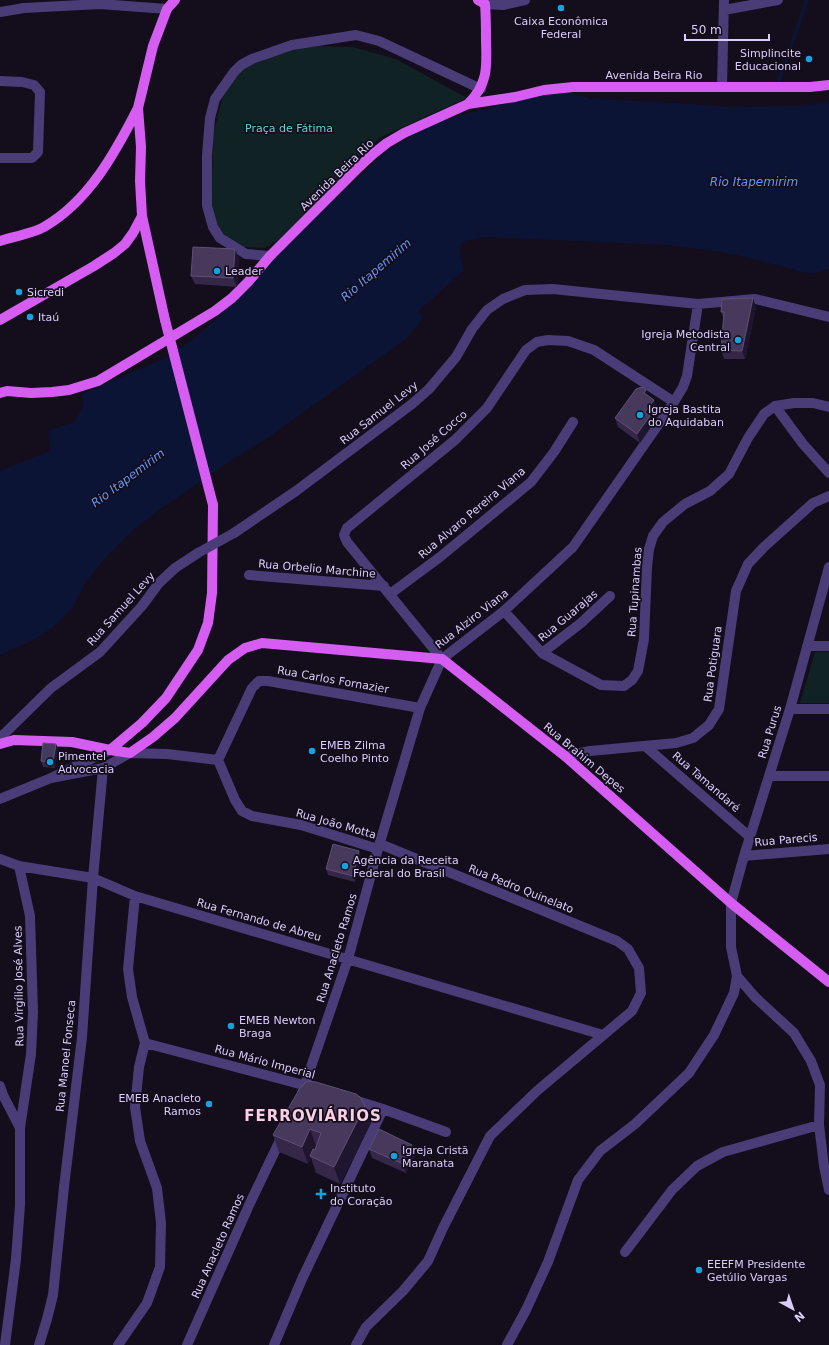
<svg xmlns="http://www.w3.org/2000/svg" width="829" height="1345" font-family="'DejaVu Sans',sans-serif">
<rect width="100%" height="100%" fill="#130d1c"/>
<!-- green -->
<path fill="#112225" d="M307 46 353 47 396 59 467 98 381 137 353 162 334 188 278 240 265 248 242 247 229 239 222 232 216 222 212 206 213 135 222 99 244 65Z
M815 652H829V703H800Z"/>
<!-- water -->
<path fill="#0c1436" d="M567 92 592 99 678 103 729 107 801 106 829 102V269L811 274 737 255 702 249 667 245 486 237 467 240 461 244C458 254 462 260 464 271L418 311 423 318 406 339 263 441 227 463 155 513 130 533 106 557 85 583 74 606 57 624 37 638 0 655V471L50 451 48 431 75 422 84 404 82 394 165 358 191 341 214 321 314 219 385 153 404 140 427 128 451 118 523 99 545 94Z"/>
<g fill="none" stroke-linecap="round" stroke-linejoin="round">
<!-- stream -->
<path stroke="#0c1436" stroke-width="3.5" d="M777 86 807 0"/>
<!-- minor -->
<path stroke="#4a3c77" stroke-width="10" d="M485 4 503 5 525 0
M724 10 778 0
M0 12 24 8 100 4 167 9
M0 81 22 82 34 85 40 92 38 152 32 158H0
M722 87 724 0
M270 256 246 254 220 238 213 227 207 206V155L210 118 215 99 234 72 241 65 252 59 292 45 356 35 379 41 481 89
M775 406 803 444 829 473
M234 533 296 491 412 404 429 389 456 357 472 329 487 310 503 299 525 290 553 289 698 304 755 299 829 317
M829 567 790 709 744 856 731 903V947L737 976 755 997 794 1033 811 1061 820 1085 819 1125 824 1166 829 1190
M249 575 384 586
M390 594 440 557 531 482 554 452 573 422
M504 611 542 653 601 685 624 686 632 680 638 671 644 639 647 567 649 549 653 536 663 522 685 504 710 491 729 474 748 438 764 414 775 406 794 403H813L829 407
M807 646H829
M542 653 581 623 610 596
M442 659 347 542 344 535 347 528 455 440 487 408 526 350 537 342 548 340 568 341 594 350 674 402
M790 709H829
M0 738 51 688 100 652 142 606 159 583 175 568 198 553
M645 746 750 837
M565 756 590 751 676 743 693 738 709 725 719 709 736 591 748 564 764 547 813 503 829 496
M218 760 252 688 259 681H268L420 708
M218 760 235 800 242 811 252 816 301 825 378 849
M769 776H829
M51 778 103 768 130 753 167 754 218 760
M0 799 51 778 110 750
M744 856 829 849
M0 859 19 866 93 878 135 896 603 1035
M145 1043 311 1087
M0 1086 3 1095 20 1128
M302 1093 348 959 378 849 420 708 442 659 504 611 573 547 674 402 683 387 687 376 698 304
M351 1099 383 1109 446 1132
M625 1252 672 1190 697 1166 723 1152 819 1125
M5 1345 16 1259 20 1205V1128L31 1054 33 1012 30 916 19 866
M39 1345 47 1319 53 1295 64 1187 82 1037 93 878 103 768
M118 1345 147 1303 160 1267 161 1223 157 1188 140 1141 135 1107 139 1067 145 1043 132 997 128 969 135 896
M187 1345 250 1203 283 1134
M274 1345 302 1279 383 1109
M356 1345 366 1327 403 1291 428 1261 443 1228 490 1136 538 1090 632 1011 641 993 639 968 628 949 617 941 380 844
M507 1345 526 1310 548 1262 578 1180 600 1151 635 1124 689 1073 714 1035 734 993 737 976"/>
<!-- major -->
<path stroke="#d65df1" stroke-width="10" d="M468 104C488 84 487 67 486 41 486 29 486 16 485 4L478 0
M0 241C12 237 34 233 44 227 89 201 115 153 138 108
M0 320 94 266 114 253 125 244 133 233 142 216
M165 320 142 216 140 181 141 147 138 108 153 46 167 9 175 0
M0 393 7 391 31 393 52 392 69 390 98 381 215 311 232 298 248 282 270 256 359 167 373 154 387 143 404 133 468 104 515 97 544 90 573 87H810L829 85
M0 744 14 740 72 742 110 750 130 753 153 737 175 718 228 660 245 648 262 643 442 659 565 756 731 903 829 982
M110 750 142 723 166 698 198 650 208 623 212 593 213 505"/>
<!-- minor-bridge -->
<path stroke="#4a3c77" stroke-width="10" d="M198 553 234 533"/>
<!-- major-bridge -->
<path stroke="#d65df1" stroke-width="10" d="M165 320 213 505"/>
</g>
<!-- wall -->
<path fill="#352748" d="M239 258 237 287 195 284 191 276Z
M756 307 745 359H724L721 350 724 319 721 312Z
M648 396 654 400 657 409 651 418 653 424 640 443 618 427 615 418Z
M56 744 58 750 55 768 43 767 41 761Z
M361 857 355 882 328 875 326 869Z
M300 1088 371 1123 340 1184 316 1173 311 1158 308 1164 279 1152 273 1135Z
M369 1149 416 1154 406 1173 372 1158Z"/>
<!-- shaded-wall -->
<path fill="#20152f" d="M235 249 239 258 237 287 233 278Z
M753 298 756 307 745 359 742 351Z
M646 390 649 399 644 393Z
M654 400 657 409 651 418 653 424 640 443 637 434 645 412Z
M56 744 58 750 55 768 53 762Z
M359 851 361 857 355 882 353 876Z
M365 1106 371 1123 340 1184 334 1167Z
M310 1129 316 1146 311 1157 310 1156 311 1158 308 1164 302 1147Z
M412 1145 416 1154 406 1173 403 1164Z"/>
<!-- building -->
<path fill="#46395c" stroke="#5e5075" d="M193 247 235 249 233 278 191 276Z
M753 298 742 351 721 350 724 312H721L722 299Z
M642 387 646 390 644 393 654 400 645 412 650 416 637 434 615 418 636 389Z
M43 743 56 744 53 762 41 761Z
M333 844 359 851 353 876 326 869Z
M307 1081 316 1082 356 1094 360 1097 365 1106 334 1167 310 1156 313 1149 315 1150 321 1133 310 1129 302 1147 273 1135 300 1088Z
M379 1129 412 1145 403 1164 369 1149Z"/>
<!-- markers -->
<g fill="#13a4e0" stroke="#130d1c" stroke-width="1.5">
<circle cx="561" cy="8" r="4"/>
<circle cx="809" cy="59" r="4"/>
<circle cx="217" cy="271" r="4"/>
<circle cx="19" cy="292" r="4"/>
<circle cx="30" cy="317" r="4"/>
<circle cx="738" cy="340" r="4"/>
<circle cx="640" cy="415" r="4"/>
<circle cx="312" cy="751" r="4"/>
<circle cx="50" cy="762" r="4"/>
<circle cx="345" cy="866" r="4"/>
<circle cx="231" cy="1026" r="4"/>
<circle cx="209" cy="1104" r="4"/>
<circle cx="394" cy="1156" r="4"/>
<path d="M319 1188h4v4h4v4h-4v4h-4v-4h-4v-4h4z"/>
<circle cx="699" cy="1270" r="4"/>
</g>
<g text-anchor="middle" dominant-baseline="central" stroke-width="3.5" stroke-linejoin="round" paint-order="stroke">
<!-- poi labels -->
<g font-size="11" fill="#dbcdfb" stroke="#130d1c" text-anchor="start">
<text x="561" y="21" text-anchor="middle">Caixa Econômica<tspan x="561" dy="13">Federal</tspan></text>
<text x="801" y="53" text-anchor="end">Simplincite<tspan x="801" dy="13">Educacional</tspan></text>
<text x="225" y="271">Leader</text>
<text x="27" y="292">Sicredi</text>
<text x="38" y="317">Itaú</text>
<text x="730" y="334" text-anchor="end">Igreja Metodista<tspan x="730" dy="13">Central</tspan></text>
<text x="648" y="409">Igreja Bastita<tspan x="648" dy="13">do Aquidaban</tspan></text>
<text x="320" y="745">EMEB Zilma<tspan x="320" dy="13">Coelho Pinto</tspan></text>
<text x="58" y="756">Pimentel<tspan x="58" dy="13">Advocacia</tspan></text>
<text x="353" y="860">Agência da Receita<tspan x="353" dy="13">Federal do Brasil</tspan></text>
<text x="239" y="1020">EMEB Newton<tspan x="239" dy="13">Braga</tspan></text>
<text x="201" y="1098" text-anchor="end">EMEB Anacleto<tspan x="201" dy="13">Ramos</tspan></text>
<text x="402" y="1150">Igreja Cristã<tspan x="402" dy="13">Maranata</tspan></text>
<text x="330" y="1188">Instituto<tspan x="330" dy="13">do Coração</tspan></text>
<text x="707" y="1264">EEEFM Presidente<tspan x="707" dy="13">Getúlio Vargas</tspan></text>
</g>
<!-- street labels -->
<g font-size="11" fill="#dbcdfb" stroke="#130d1c">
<text x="654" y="75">Avenida Beira Rio</text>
<text transform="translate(337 175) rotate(-44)">Avenida Beira Rio</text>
<text transform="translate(379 413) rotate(-38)">Rua Samuel Levy</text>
<text transform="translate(434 440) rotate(-41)">Rua José Cocco</text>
<text transform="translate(472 513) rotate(-40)">Rua Alvaro Pereira Viana</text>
<text transform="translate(317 569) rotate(5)">Rua Orbelio Marchine</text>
<text transform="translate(635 592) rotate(-86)">Rua Tupinambas</text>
<text transform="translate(121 609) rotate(-48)">Rua Samuel Levy</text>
<text transform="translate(568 616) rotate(-40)">Rua Guarajas</text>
<text transform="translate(472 619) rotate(-38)">Rua Alziro Viana</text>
<text transform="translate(713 664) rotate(-82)">Rua Potiguara</text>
<text transform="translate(333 680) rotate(10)">Rua Carlos Fornazier</text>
<text transform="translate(770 732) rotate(-73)">Rua Purus</text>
<text transform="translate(584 758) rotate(40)">Rua Brahim Depes</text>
<text transform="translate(706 782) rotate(41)">Rua Tamandaré</text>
<text transform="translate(336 824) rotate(16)">Rua João Motta</text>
<text transform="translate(786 840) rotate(-5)">Rua Parecis</text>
<text transform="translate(521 889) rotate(22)">Rua Pedro Quinelato</text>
<text transform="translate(259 920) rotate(16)">Rua Fernando de Abreu</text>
<text transform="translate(337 948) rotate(-73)">Rua Anacleto Ramos</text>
<text transform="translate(19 986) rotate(-91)">Rua Virgílio José Alves</text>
<text transform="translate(66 1056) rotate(-84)">Rua Manoel Fonseca</text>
<text transform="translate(265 1062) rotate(15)">Rua Mário Imperial</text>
<text transform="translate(218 1246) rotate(-66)">Rua Anacleto Ramos</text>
</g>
<!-- park labels -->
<g font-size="11" fill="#60d3cc" stroke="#130d1c">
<text x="289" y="128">Praça de Fátima</text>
</g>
<!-- water labels -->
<g font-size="12" font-style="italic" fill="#6495f2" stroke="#130d1c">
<text x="754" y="182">Rio Itapemirim</text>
<text transform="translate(376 270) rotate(-41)">Rio Itapemirim</text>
<text transform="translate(128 478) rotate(-37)">Rio Itapemirim</text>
</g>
<!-- district labels -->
<g font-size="15" font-weight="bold" letter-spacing="1" fill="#fbcee2" stroke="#130d1c">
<text x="313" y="1116">FERROVIÁRIOS</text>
</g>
</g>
<!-- north arrow -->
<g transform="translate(793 1309) rotate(140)" stroke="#130d1c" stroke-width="3" paint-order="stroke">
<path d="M0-3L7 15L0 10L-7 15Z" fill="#dbcdfb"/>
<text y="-6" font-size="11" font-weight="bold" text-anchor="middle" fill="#dbcdfb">N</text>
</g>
<!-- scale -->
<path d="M685 34v6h84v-6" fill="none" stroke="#dbcdfb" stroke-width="2"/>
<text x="691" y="34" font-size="12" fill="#dbcdfb" stroke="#130d1c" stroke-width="3" paint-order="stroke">50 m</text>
</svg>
